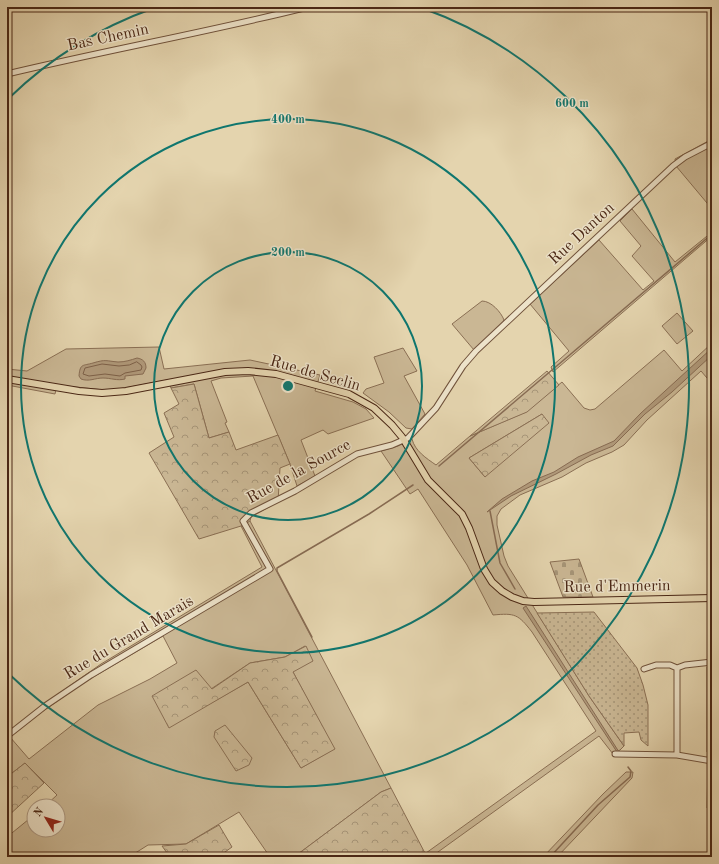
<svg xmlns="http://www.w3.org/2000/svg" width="719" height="864" font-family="'Old Standard TT',serif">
<defs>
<pattern id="forest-crowns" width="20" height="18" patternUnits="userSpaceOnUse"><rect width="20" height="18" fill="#cab794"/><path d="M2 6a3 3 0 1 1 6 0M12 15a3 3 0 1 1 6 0" fill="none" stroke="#a69578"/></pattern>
<pattern id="cemetery-stones" width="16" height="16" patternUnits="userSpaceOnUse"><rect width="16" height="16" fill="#cab794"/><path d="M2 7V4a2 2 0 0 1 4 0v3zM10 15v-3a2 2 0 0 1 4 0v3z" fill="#a69578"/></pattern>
<pattern id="park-dots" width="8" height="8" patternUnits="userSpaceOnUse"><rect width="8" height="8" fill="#cab794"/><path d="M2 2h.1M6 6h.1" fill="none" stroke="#a69578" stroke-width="1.8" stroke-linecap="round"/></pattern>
</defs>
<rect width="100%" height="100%" fill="#e4d4ae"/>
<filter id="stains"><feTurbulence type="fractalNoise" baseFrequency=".005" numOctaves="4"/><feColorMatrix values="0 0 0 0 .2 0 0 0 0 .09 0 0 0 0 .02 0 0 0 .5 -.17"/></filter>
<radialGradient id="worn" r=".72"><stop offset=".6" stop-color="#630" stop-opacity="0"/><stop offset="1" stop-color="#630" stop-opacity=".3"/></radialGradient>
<!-- green -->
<path fill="#cab794" stroke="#8a6f54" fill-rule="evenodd" d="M712 139V209L676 166 675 159Z
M632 209 675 262 712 232V236L553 372 551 367 569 351 530 304 599 240 643 290 654 281 632 256 641 246 620 221Z
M482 301C491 301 501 312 504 320L503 323 474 350 452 324Z
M677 313 693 331 677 344 662 326Z
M712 343V374L707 378 701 371 647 420 624 445 612 452 586 463 562 477 520 495 501 509 497 516V525L504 556 508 566 589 696 624 746 620 750 613 754 599 736 431 857H427L426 853 596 731 532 632C518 614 515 613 493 615L467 565 418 489 410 494 381 451 398 446 412 439C415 451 426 458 436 465L470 436 526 412 562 382 584 408 590 410 595 409 664 350 682 371ZM542 414 485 477 469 458Z
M159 347 164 369 250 360 320 375 315 391 353 402 366 409 374 418 328 434 323 430 301 440 315 476 297 486 290 464 253 376 221 378 211 381 227 422 225 423 229 432 209 438 194 384 171 388 167 380 119 389 104 390 57 385 55 394 7 385V369L27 371 66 349Z
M403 348 417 371 404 376 425 414 412 429 406 428 389 412 363 393 366 389 384 383 374 357Z
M250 521 391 788 381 792 294 857H270L239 812 186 844 148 845 129 857H7V837L34 815V830H58V806H45L57 795 25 763 7 777V733L41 706 101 664 262 567 241 526ZM163 636 177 663 150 679 98 705 29 759 10 737 43 711 85 682ZM305 646 293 672 334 749 301 768 248 682 211 703V689L250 663 285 657Z
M708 764 712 766V813L707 808Z
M626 772H633L632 778 557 857H543L603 794Z"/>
<!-- forest -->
<path fill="url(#forest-crowns)" stroke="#8a6f54" d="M547 371 559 385 527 412 470 436Z
M194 384 209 438 229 432 236 450 278 435 290 464 280 468 278 502 251 517 250 521 241 526 199 539 149 453 174 437 164 413 179 404 171 388Z
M542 414 549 423 485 477 469 458Z
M306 646 313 661 293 672 335 749 301 768 248 682 169 728 152 696 196 670 212 689 250 663 285 657Z
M225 725 252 758 249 765 236 771 214 737 215 731Z
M25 763 44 783 7 817V777Z
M391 788 427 857H294L381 792Z
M219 825 232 847 218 857H170L162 846 186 844Z"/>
<!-- cemetery -->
<path fill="url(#cemetery-stones)" stroke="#8a6f54" d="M579 559 593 597H563L550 562Z"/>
<!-- park -->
<path fill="url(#park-dots)" stroke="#8a6f54" d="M594 612 637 668 643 685 648 705V746L641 740 639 732 624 733V746L589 696 537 613Z
M707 667H712V752H707Z"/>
<!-- water -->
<path fill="#b0997a" stroke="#876b52" d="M712 348V355L672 392 645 414 613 446 591 455 556 474 511 496 487 512 502 499 532 481 554 472 578 457 614 441 641 413Z
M137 358C143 359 146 362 146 368L143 374 125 376V379C117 381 111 378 103 378 95 378 89 382 81 379L79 376C80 363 83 366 93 363 106 359 106 361 118 362 125 362 131 360 137 358Z
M526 606 619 752H617L523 608Z"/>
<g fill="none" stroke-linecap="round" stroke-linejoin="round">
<!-- shore -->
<path stroke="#7d6048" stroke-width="1" d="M137 362 141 365 142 367 141 370 125 373 120 376 105 374 89 376 83 374 85 368 102 364 119 366 129 365Z"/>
<!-- stream -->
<path stroke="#876b52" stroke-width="1.5" d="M439 466 712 234
M490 511 500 563 515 589
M312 637 277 571V568L369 514 413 485
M550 857 598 805 630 777 631 771 628 767"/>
<!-- minor casing -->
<g stroke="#70523b" stroke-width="7">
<path id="minor" d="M7 74C107 50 208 32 308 7
M677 668V755
M644 669 656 665H670L677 668 685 665 712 662
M7 736 45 706 91 675 270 569 243 521 251 513 295 491 357 454 392 445 408 438 436 408 463 366 476 351 673 166 685 157 712 143
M615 754 677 755 712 761"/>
</g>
<!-- major casing -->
<g stroke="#4a2715" stroke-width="8">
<path id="major" d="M7 379 79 391 102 393 126 391 225 372 248 371 276 374 349 394 374 408 392 425 402 437 428 480 462 514 469 528 484 569 492 582 502 591 512 597 523 601 534 602 712 598"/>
</g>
<!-- minor -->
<use href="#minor" stroke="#ede3ca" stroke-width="5"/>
<!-- major -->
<use href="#major" stroke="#e4d4ae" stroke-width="6"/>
</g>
<!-- distance rings -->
<g fill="none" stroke="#0f766e" stroke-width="2">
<circle cx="288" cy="386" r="134"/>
<circle cx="288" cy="386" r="267"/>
<path d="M9 98A401 401 0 0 1 154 8M422 8A401 401 0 1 1 9 674"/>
</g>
<g text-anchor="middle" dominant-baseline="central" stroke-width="3" stroke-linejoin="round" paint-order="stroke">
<!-- street labels -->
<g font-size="16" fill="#4a2715" stroke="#ede3ca">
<text transform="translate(108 38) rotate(-12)">Bas Chemin</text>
<text transform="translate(582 234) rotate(-43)">Rue Danton</text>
<text transform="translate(315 374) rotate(16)">Rue de Seclin</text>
<text transform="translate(299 472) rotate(-29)">Rue de la Source</text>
<text transform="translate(617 587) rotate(-1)">Rue d'Emmerin</text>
<text transform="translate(129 638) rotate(-31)">Rue du Grand Marais</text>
</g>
</g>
<circle cx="288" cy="386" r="6" fill="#0f766e" stroke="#ede3ca" stroke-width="2"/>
<g font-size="12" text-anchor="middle" font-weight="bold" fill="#0f766e" stroke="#ede3ca" stroke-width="3" stroke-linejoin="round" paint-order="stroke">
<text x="572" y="107">600 m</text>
<text x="288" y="123">400 m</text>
<text x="288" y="256">200 m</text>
</g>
<!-- margin -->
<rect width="719" height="864" fill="none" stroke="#e4d4ae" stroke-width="24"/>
<rect x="8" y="8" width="703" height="848" fill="none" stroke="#4a2715" stroke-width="2"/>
<rect x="12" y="12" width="695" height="840" fill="none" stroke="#4a2715"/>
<!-- north arrow -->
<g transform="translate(46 818) rotate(308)"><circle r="19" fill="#ede3ca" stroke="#ac9882"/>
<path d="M0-3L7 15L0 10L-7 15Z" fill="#8f2418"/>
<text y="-6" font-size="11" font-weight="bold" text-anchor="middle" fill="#4a2715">N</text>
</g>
<rect width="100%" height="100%" filter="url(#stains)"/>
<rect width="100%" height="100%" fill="url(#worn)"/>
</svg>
